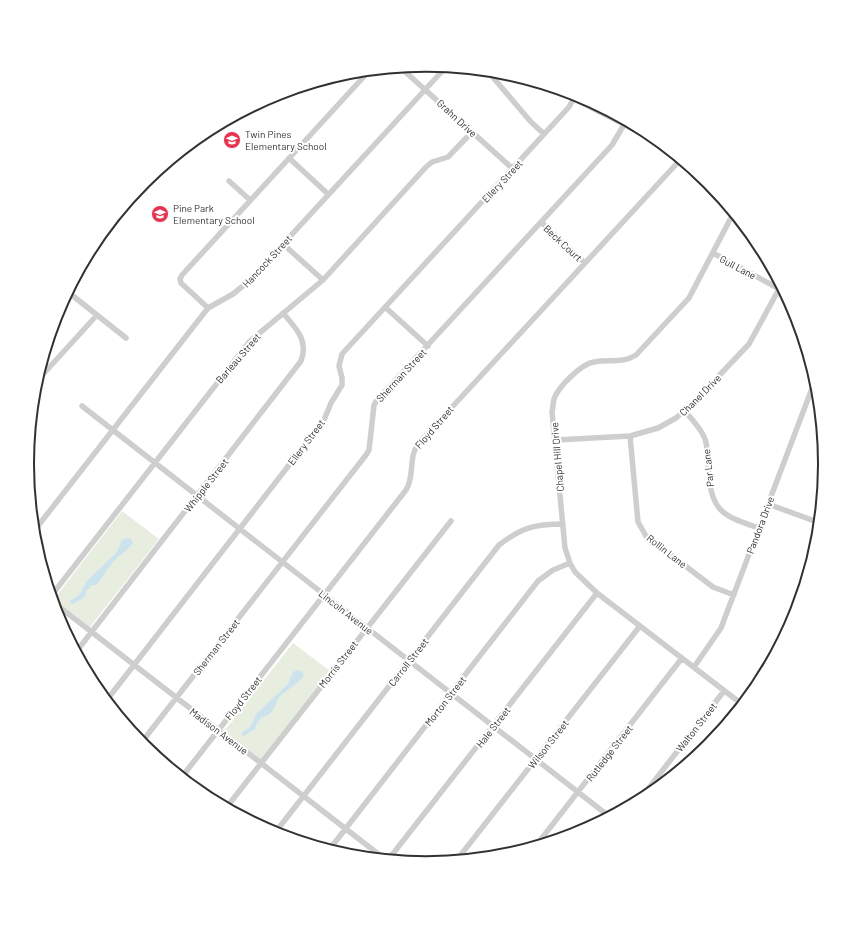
<svg xmlns="http://www.w3.org/2000/svg" width="853" height="929" font-family="Barlow,sans-serif">
<rect width="100%" height="100%" fill="#fff"/>
<!-- green -->
<path fill="#e8eedf" d="M122 511 159 539 90 627 54 599Z
M293 643 330 671 261 760 224 731Z"/>
<!-- water -->
<path fill="#cce3ed" d="M126 538 131 539 133 543C128 551 121 553 115 560 107 568 104 577 96 585H92L86 591 85 597 73 604 71 603 70 601 79 595 87 581 117 552 122 540Z
M297 670 302 671 304 675C298 686 285 689 278 699 274 707 273 716 262 717L257 723 255 729 244 736 242 735 241 733 250 727 257 713 288 684 293 672Z"/>
<g fill="none" stroke-linecap="round" stroke-linejoin="round">
<!-- street -->
<path stroke="#cecece" stroke-width="5.5" d="M401 68 513 169
M491 75 531 122 544 134
M289 158 328 194
M229 181 250 200
M734 212 689 298 636 355C622 364 609 359 594 362 581 364 558 387 554 399 553 403 553 408 552 412L565 548 570 563 575 572 597 593 743 705
M542 223 585 263
M283 244 323 280
M713 253 785 292
M68 292 126 338
M385 307 428 346
M208 308 181 283 180 279 182 275 369 71
M36 382 97 315
M82 406 610 817
M685 411C692 420 701 428 705 439 708 447 707 458 708 466 711 510 719 515 759 528
M630 436 638 522 646 536 713 587 734 595
M556 440 630 436 658 428 676 418 695 401 749 344 779 289
M768 504 820 523
M34 531 208 308 233 294 249 281 446 67
M51 596 250 341 323 280 426 167 432 162 448 157 472 132
M53 602 386 860
M76 652 301 361C309 341 296 328 283 313
M694 667 721 628 816 378
M106 701 324 420 331 403 342 385V378L339 366 342 354 569 107 575 96
M141 743 366 455 369 450 374 405 377 400 612 145 625 123
M181 778 406 490C415 476 408 458 418 444L681 159
M638 802 724 691
M226 808 451 521
M274 834 499 545C521 528 534 524 563 524
M535 847 682 658
M329 850 538 581 553 570 570 563
M388 860 597 593
M456 861 640 626"/>
<!-- secondary -->
<path stroke="#bbb" stroke-width="8" d="M558 89 658 140"/>
</g>
<!-- icons -->
<defs>
<g id="school-disc" transform="scale(0.9)"><circle r="9.5" fill="#e53552" stroke="#fff"/><path d="M0-5L7-2L0 1L-7-2ZM-4 1L0 2.5L4 1V4Q0 6-4 4Z" fill="#fff"/></g>
</defs>
<g fill-rule="evenodd">
<use href="#school-disc" x="232" y="140"/>
<use href="#school-disc" x="160" y="214"/>
</g>
<g text-anchor="middle" dominant-baseline="central" stroke-width="4" stroke-linejoin="round" paint-order="stroke">
<!-- street labels -->
<g font-size="10" fill="#313131" stroke="#fff">
<text transform="translate(457 118) rotate(43)">Grahn Drive</text>
<text transform="translate(502 181) rotate(-47)">Ellery Street</text>
<text transform="translate(563 243) rotate(43)">Beck Court</text>
<text transform="translate(267 261) rotate(-47)">Hancock Street</text>
<text transform="translate(738 267) rotate(28)">Gull Lane</text>
<text transform="translate(238 358) rotate(-49)">Barleau Street</text>
<text transform="translate(401 375) rotate(-47)">Sherman Street</text>
<text transform="translate(700 395) rotate(-45)">Chanel Drive</text>
<text transform="translate(434 427) rotate(-49)">Floyd Street</text>
<text transform="translate(306 442) rotate(-53)">Ellery Street</text>
<text transform="translate(557 457) rotate(-95)">Chapel Hill Drive</text>
<text transform="translate(708 468) rotate(-96)">Par Lane</text>
<text transform="translate(206 485) rotate(-52)">Whipple Street</text>
<text transform="translate(760 525) rotate(-69)">Pandora Drive</text>
<text transform="translate(667 551) rotate(38)">Rollin Lane</text>
<text transform="translate(346 612) rotate(38)">Lincoln Avenue</text>
<text transform="translate(216 647) rotate(-52)">Sherman Street</text>
<text transform="translate(408 662) rotate(-52)">Carroll Street</text>
<text transform="translate(338 664) rotate(-52)">Morris Street</text>
<text transform="translate(243 698) rotate(-52)">Floyd Street</text>
<text transform="translate(445 701) rotate(-52)">Morton Street</text>
<text transform="translate(493 727) rotate(-52)">Hale Street</text>
<text transform="translate(696 727) rotate(-52)">Walton Street</text>
<text transform="translate(219 731) rotate(37)">Madison Avenue</text>
<text transform="translate(548 744) rotate(-52)">Wilson Street</text>
<text transform="translate(609 753) rotate(-52)">Rutledge Street</text>
</g>
<!-- poi labels -->
<g font-size="10" fill="#313131" stroke="#fff" text-anchor="start">
<text x="245" y="134">Twin Pines<tspan x="245" dy="12">Elementary School</tspan></text>
<text x="173" y="208">Pine Park<tspan x="173" dy="12">Elementary School</tspan></text>
</g>
</g>
<!-- crop -->
<path d="M0 0H853V929H0ZM34 464a392 392 0 1 1 784 0a392 392 0 1 1-784 0Z" fill="#fff" fill-rule="evenodd"/>
<path fill="none" stroke="#313131" stroke-width="2" d="M34 464a392 392 0 1 1 784 0a392 392 0 1 1-784 0Z"/>
</svg>
